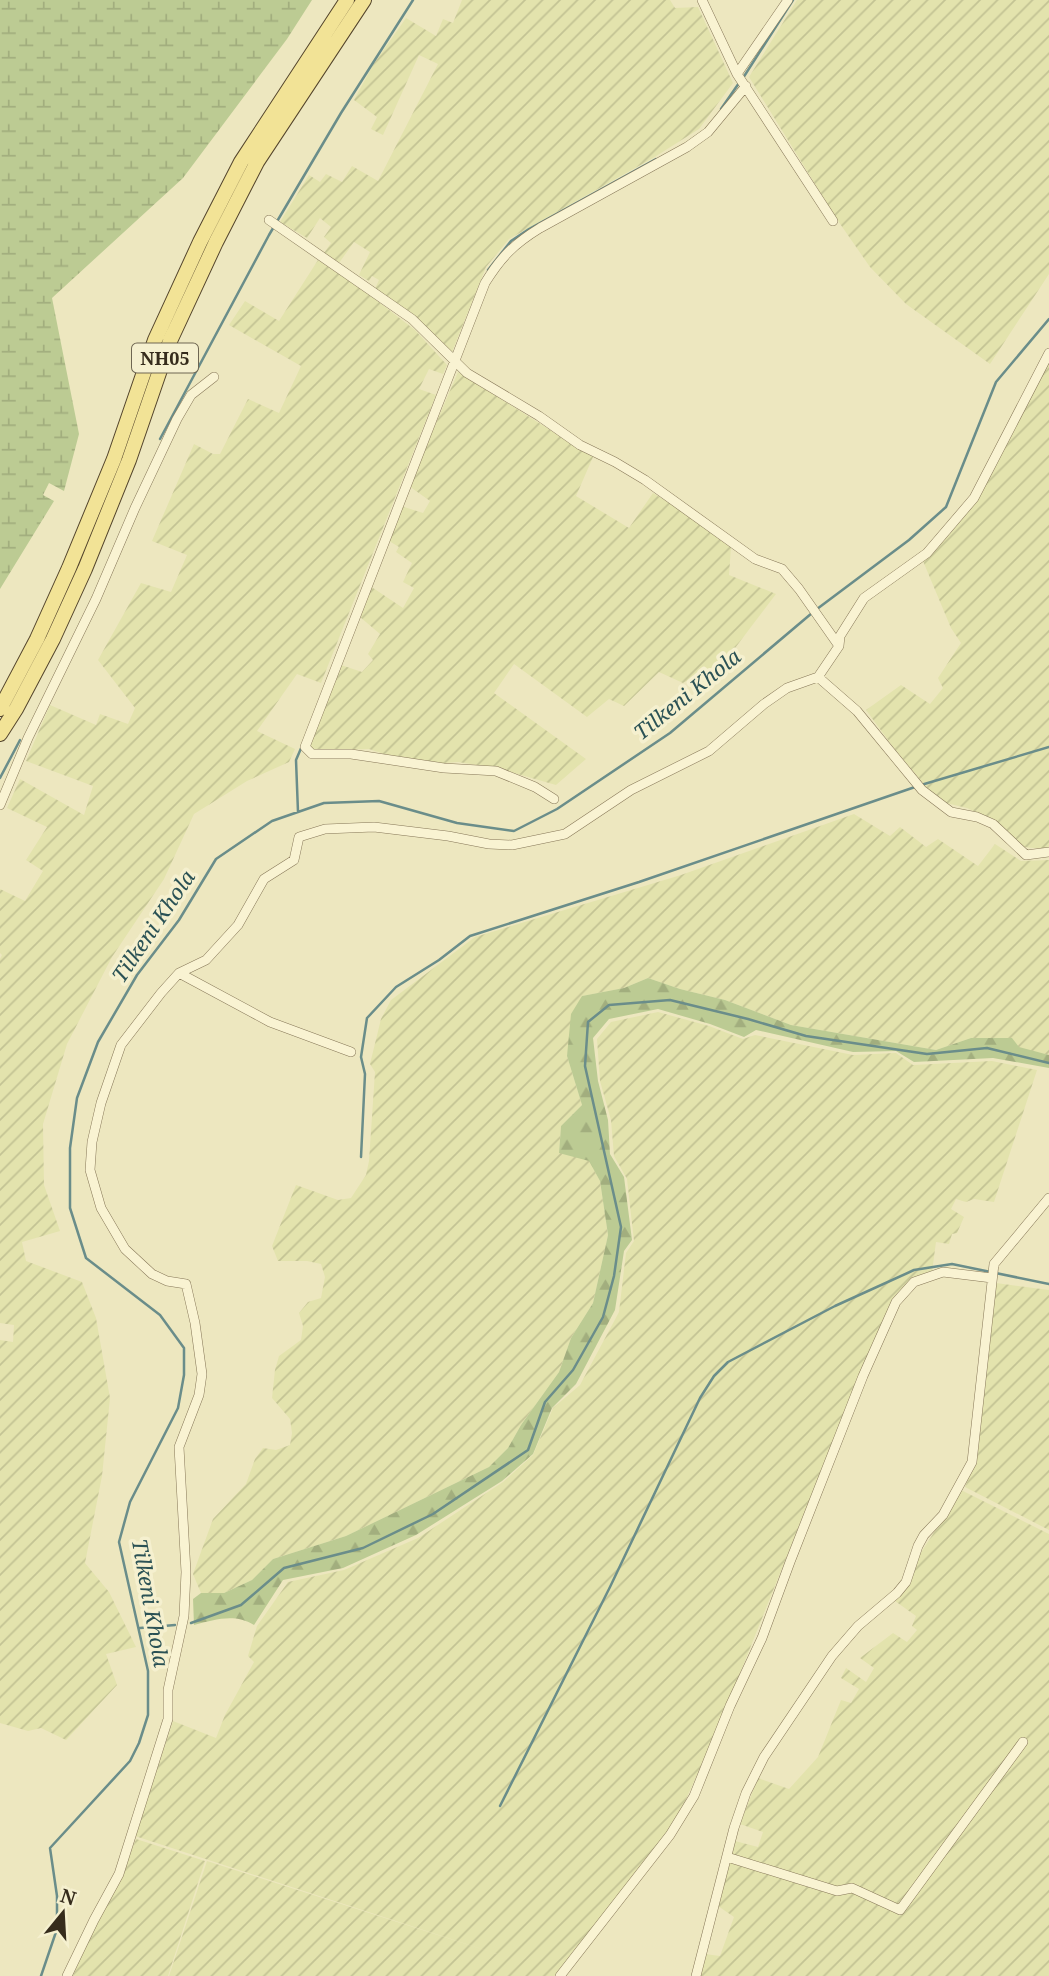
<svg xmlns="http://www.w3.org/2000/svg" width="1049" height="1976" font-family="'Noto Serif',serif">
<defs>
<pattern id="farmland-furrows" width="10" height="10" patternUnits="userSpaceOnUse" patternTransform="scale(1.75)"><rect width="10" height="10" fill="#e3e3ad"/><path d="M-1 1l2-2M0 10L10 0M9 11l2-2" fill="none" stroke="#c3c394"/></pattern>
<pattern id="forest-firs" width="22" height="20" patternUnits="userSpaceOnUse" patternTransform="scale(1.75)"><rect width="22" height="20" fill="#bccb93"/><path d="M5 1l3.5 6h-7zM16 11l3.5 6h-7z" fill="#a2ae7e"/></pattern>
<pattern id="wetland-marsh" width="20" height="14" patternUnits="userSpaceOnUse" patternTransform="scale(1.75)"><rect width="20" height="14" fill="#bccb93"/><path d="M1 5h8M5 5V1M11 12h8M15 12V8" fill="none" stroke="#a2ae7e"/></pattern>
</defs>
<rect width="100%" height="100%" fill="#ede7bf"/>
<!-- farmland -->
<path fill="url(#farmland-furrows)" d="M462 0H670L675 8 698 7 733 83 699 129 653 158 509 239 486 267 452 352 413 314 375 289 379 280 372 276 369 281 359 275 370 252 354 242 339 263 324 253 331 243 324 237 331 227 320 218 307 238 280 222 309 175 320 182 326 174 342 182 352 166 378 181 438 64 419 55 383 135 371 129 377 117 354 100 373 65 406 18 436 36 443 19 453 23Z
M797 0H1049V274L990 364 906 304 870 267 836 218 749 77Z
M318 260 363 290 415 330 447 365 443 374 429 369 419 389 436 395 321 683 297 674 257 731 295 749 289 762 247 781 194 814 164 879 112 957 67 1044 43 1124 44 1185 60 1231 22 1242 26 1261 82 1282 96 1318 110 1398 102 1476 85 1563 109 1592 136 1647 106 1654 117 1685 66 1740 41 1728 28 1731 0 1723V1340L13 1342 14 1325 0 1323V959L2 955 0 953V889L25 901 43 871 26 860 47 827 7 808 20 779 84 815 93 786 26 761 50 705 96 725 100 714 128 724 135 708 98 660 141 583 171 592 187 555 152 541 194 444 213 454H220L248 399 279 413 301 366 229 325 245 301 279 321Z
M1049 356V847L1043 849 1024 847 991 819 967 808 946 803 929 790 896 751 866 710 901 685 930 704 943 688 938 678 961 643 951 628 923 561 974 503Z
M458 372 593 457 576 496 629 528 653 493 689 515 731 547 729 575 776 594 726 660 683 683 659 672 624 706 609 699 587 717 514 664 494 693 586 759 556 785 497 768 458 762 429 764 399 759 369 749 313 751 310 744 341 665 362 672 373 660 368 654 380 634 360 617 370 586 403 608 414 588 403 582 412 563 396 552 399 547 389 541 401 506 423 513 430 501 409 486Z
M854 814 890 836 900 827 926 847 938 839 978 866 995 844 1021 861 1049 860V1055L971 1038 936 1050 791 1025 725 1000 680 989 648 978 624 988 582 996 567 1056 582 1105 561 1126 559 1152 589 1160 600 1181 608 1235 593 1303 571 1338 559 1372 521 1425 508 1448 489 1467 346 1536 273 1559 252 1580 224 1593H201L193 1574 213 1519 246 1484 255 1459 263 1448 276 1450 290 1445 292 1433 290 1419 272 1398 275 1370 279 1356 301 1340 303 1326 299 1313 308 1302 321 1298 325 1277 321 1264 307 1261H278L272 1246 296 1185 338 1200 351 1198 366 1175 369 1161 375 1072 370 1064 381 1019 391 1000 475 937 681 875Z
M658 1012 709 1026 743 1039 755 1035 853 1055 896 1053 913 1065 992 1061 1037 1070 994 1202 974 1199 966 1202 956 1199 951 1209 964 1217 957 1233 952 1234 949 1244 936 1242 932 1272 911 1279 894 1297 835 1436 718 1728 674 1826 558 1976H169L207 1861 497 1954 135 1836 173 1721 216 1738 225 1715 254 1662 248 1656 257 1626 288 1582 344 1570 418 1538 503 1482 533 1455 553 1408 580 1385 619 1312 626 1253 634 1241 627 1179 614 1156 611 1120 600 1081 597 1039 611 1022Z
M996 1283 1049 1290V1530L965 1487 975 1462 992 1301Z
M961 1490 1049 1534V1976H700L705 1954 720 1956 734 1917 718 1906 735 1841 758 1847 763 1832 740 1824 758 1778 789 1789 818 1757 841 1700 851 1703 859 1689 841 1678 846 1668 866 1682 874 1668 860 1658 893 1633 907 1642 917 1630 912 1626 916 1616 895 1601 910 1579 915 1562Z
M136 1839 205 1861 168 1976H73L88 1939 122 1875Z"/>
<!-- forest -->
<path fill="url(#forest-firs)" d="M648 978 680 989 725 1000 791 1025 936 1050 971 1038H1012L1019 1047 1049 1055V1068L993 1058 914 1062 896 1051 853 1052 756 1030 744 1037 710 1024 658 1009 609 1019 593 1038 598 1081 608 1120 610 1154 624 1177 632 1240 624 1251 615 1310 576 1384 552 1408 533 1454 502 1481 416 1535 343 1568 283 1580 254 1625C234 1613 215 1620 194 1625L193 1599 201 1593H224L252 1580 273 1559 346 1536 489 1467 508 1448 521 1425 559 1372 571 1338 593 1303 608 1235 600 1181 589 1161 559 1153 561 1126 582 1105 567 1056 571 1014 582 996 624 988Z"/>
<!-- wetland -->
<path fill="url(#wetland-marsh)" d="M0 0H312L287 39 183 178 52 298 79 434 64 491 49 483 43 495 54 501 0 589Z"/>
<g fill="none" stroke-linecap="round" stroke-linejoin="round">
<!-- stream -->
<path stroke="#6a8d8a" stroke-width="2.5" d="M743 78 793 0
M721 109 739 83
M488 270 511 241 529 229 656 159
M160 439 269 235 341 113 413 0
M817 609 909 540 946 507 996 382 1049 319
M0 778 20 740
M921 785 1049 747
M298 812 296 760 302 746
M361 1157 365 1074 361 1057 367 1018 396 987 439 960 470 936 639 882 915 787
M191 1623 241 1605 284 1568 363 1548 433 1514 528 1450 545 1402 573 1370 603 1317 614 1276 621 1227 585 1066 588 1022 609 1005 670 1000 748 1019 806 1036 927 1054 987 1048 1049 1063
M140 1628 175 1625
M500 1806 610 1587 700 1398 714 1376 728 1362 835 1306 914 1270 952 1264 1049 1284
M41 1976 57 1929V1896L50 1848 130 1761 139 1743 148 1715V1671L119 1542 130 1502 178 1408 184 1375V1348L160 1315 86 1258 70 1208V1148L77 1098 98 1042 137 975 179 920 216 859 272 821 324 803 379 801 457 823 514 831 557 809 670 733 812 613"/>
<!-- minor casing -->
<g stroke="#867758" stroke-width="10">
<path id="minor" d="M702 0 737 74 833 221
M737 74 788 0
M269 220 412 319 467 373 539 416 580 445 615 462 645 480 755 559 782 569 799 589 839 646
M1049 353 974 498 927 553 864 598 840 636 839 646 818 677 857 711 922 790 951 812 977 817 993 824 1026 855 1049 852
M554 799 535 787 496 771 444 768 351 754H312L305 747 485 283C501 257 514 244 540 228L687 147 708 132 746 86
M0 805 28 738 96 599 135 508 177 419 191 395 214 377
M179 973 270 1022 351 1052
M727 1857 837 1891 852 1888 900 1910 1023 1742
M67 1976 94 1920 119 1874 168 1719V1690L184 1616 186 1572 179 1447 199 1395 202 1374 195 1323 186 1284 167 1281 152 1274 125 1249 101 1208 90 1170 92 1142 101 1103 121 1045 161 993 179 973 206 960 238 925 264 879 294 860 299 837 325 829 374 827 448 836 489 844 512 845 565 834 631 790 709 751 764 704 787 688 818 677
M560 1976 670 1835 694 1796 730 1706 762 1638 790 1562 863 1376 896 1302 914 1282 943 1272 992 1278
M696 1976 734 1828 746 1793 764 1757 832 1656 858 1626 897 1593 906 1582 918 1546 924 1535 943 1515 972 1462 994 1264 1049 1198"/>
</g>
<!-- primary casing -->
<g stroke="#54452c" stroke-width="16">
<path id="primary" d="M0 709 37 639 69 568 114 459 155 340 200 242 241 162 347 0
M0 734 16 709 53 639 85 569 129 460 170 341 216 242 257 162 364 0"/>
</g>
<!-- minor -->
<use href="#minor" stroke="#f9f3d2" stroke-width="9"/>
<!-- primary -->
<use href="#primary" stroke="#f2e396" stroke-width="14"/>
</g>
<g text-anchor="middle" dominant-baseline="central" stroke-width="7" stroke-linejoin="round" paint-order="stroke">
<!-- shield labels -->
<rect fill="#f5f0cf" stroke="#6f6752" stroke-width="2" x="132" y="343.5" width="66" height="29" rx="5"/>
<g font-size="18" font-weight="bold" fill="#362c1c">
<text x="165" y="358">NH05</text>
</g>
<!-- water labels -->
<g font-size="21" font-style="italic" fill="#2b5255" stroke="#f5f0cf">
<text transform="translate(687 694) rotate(-39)">Tilkeni Khola</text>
<text transform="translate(153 926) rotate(-56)">Tilkeni Khola</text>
<text transform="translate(151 1603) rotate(80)">Tilkeni Khola</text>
</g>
</g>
<!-- north arrow -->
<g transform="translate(63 1913) rotate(18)" stroke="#f5f0cf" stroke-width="5" paint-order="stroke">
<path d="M0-5L12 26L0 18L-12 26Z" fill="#362c1c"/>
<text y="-10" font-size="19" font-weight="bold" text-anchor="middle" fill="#362c1c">N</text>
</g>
</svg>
